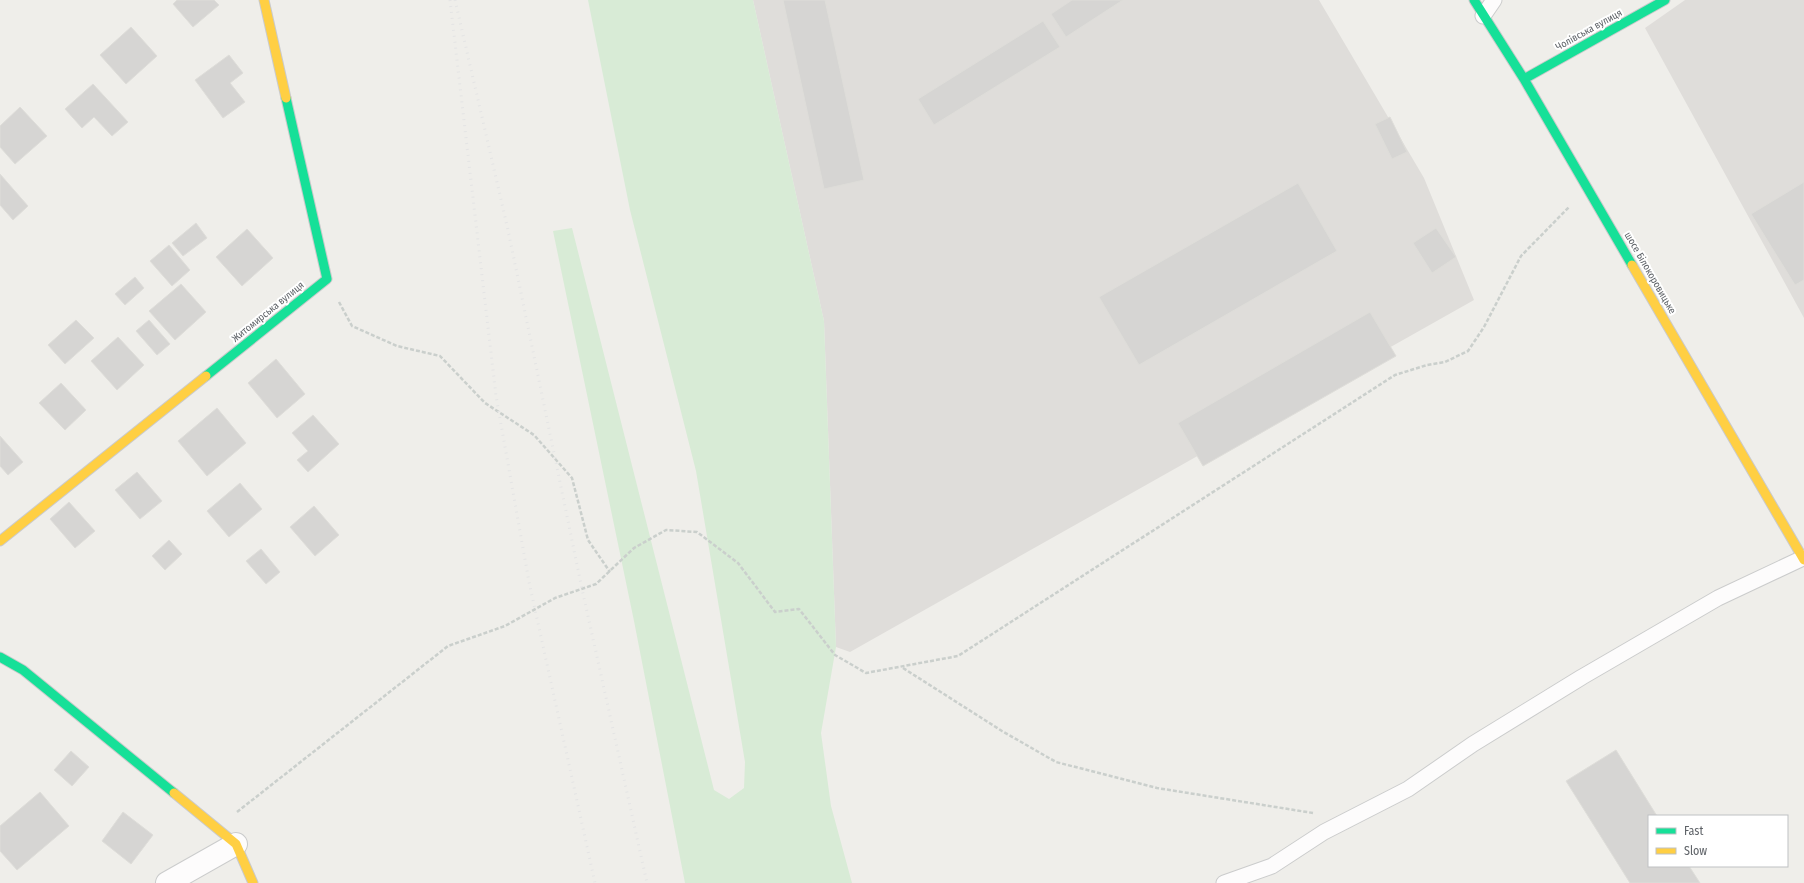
<svg xmlns="http://www.w3.org/2000/svg" width="1804" height="883" font-family="'Fira Sans Condensed',sans-serif">
<rect width="100%" height="100%" fill="#efeeea"/>
<!-- industrial -->
<path fill="#dfddda" d="M753 0H1319L1424 178 1474 300 850 652 836 647 824 321Z
M1685 0H1804V318L1645 28Z"/>
<!-- green -->
<path fill="#d8ebd6" d="M588 0H753L824 321 836 647 821 733 831 806 852 883H685L634 621 553 231 572 228 714 790 729 799 744 788 745 762 696 471 630 210Z"/>
<!-- building -->
<path fill="#d6d5d3" stroke="#deddd9" d="M177 0H214L219 5 193 27 173 4Z
M783 0H825L864 180 824 189Z
M1072 0H1123L1066 37 1051 14Z
M1043 21 1060 47 934 125 918 99Z
M131 27 157 56 126 84 100 55Z
M229 55 243 73 230 83 245 102 223 118 195 80Z
M93 84 128 122 112 136 94 117 82 128 65 109Z
M20 107 47 136 15 164 0 147V126Z
M1390 117 1407 152 1392 159 1375 124Z
M0 174 28 206 13 220 0 205Z
M1804 182V280L1795 285 1751 214Z
M1298 183 1337 251 1139 365 1099 297Z
M196 223 207 238 183 256 172 243Z
M1436 228 1456 257 1432 273 1413 243Z
M247 229 273 258 242 286 216 257Z
M169 245 190 270 172 286 150 261Z
M135 277 144 288 125 305 115 294Z
M181 284 206 312 175 340 149 311Z
M1370 312 1396 356 1203 466 1178 423Z
M76 320 94 338 65 364 48 345Z
M149 320 170 344 157 355 136 331Z
M118 337 144 365 117 390 91 361Z
M276 359 305 394 277 418 248 383Z
M61 383 86 410 65 430 39 403Z
M217 408 246 443 207 476 178 441Z
M313 415 339 444 308 472 297 460 308 451 292 433Z
M0 436 23 462 8 475 0 466Z
M137 472 162 501 140 519 115 490Z
M240 483 262 509 229 537 207 511Z
M69 502 95 531 75 548 50 519Z
M314 506 339 535 315 556 290 527Z
M169 540 182 554 165 570 152 556Z
M261 549 280 572 266 584 246 561Z
M1616 750 1657 816H1649V866H1689L1700 883H1630L1566 781Z
M71 751 89 767 72 786 54 770Z
M40 792 69 826 17 870 0 851V826Z
M123 812 153 835 131 864 102 841Z"/>
<g fill="none" stroke-linecap="round" stroke-linejoin="round">
<!-- lane casing -->
<g stroke="#cbcccc" stroke-width="17">
<path id="lane" d="M1483 16 1494 0
M1224 883 1272 866 1324 832 1408 789 1473 744 1582 677 1718 598 1803 558"/>
</g>
<!-- street casing -->
<g stroke="#cbcccc" stroke-width="24">
<path id="street" d="M167 883 236 844"/>
</g>
<!-- fast casing -->
<g stroke="#cacacb" stroke-width="11">
<path id="fast" d="M1474 0 1524 79 1632 265
M1524 79 1665 0
M206 376 327 279 286 98
M0 657 23 670 174 793"/>
</g>
<!-- slow casing -->
<g stroke="#cacacb" stroke-width="11">
<path id="slow" d="M264 0 286 98
M1632 265 1804 560
M0 541 206 376
M174 793 236 844 253 883"/>
</g>
<!-- path -->
<path stroke="#cacfcc" stroke-width="2.5" stroke-dasharray="4 2" stroke-linecap="butt" d="M339 302 352 326 397 346 440 356 485 403 534 435 572 478 588 540 610 572
M903 668 1002 731 1056 762 1157 788 1313 813
M237 812 448 646 505 626 555 598 596 584 634 548 666 530 697 532 738 563 775 612 799 609 835 655 866 673 958 656 1395 375 1427 365 1445 362 1468 351 1484 327 1521 256 1569 207"/>
<!-- lane -->
<use href="#lane" stroke="#fdfcfc" stroke-width="15"/>
<!-- street -->
<use href="#street" stroke="#fdfcfc" stroke-width="22"/>
<!-- fast -->
<use href="#fast" stroke="#16e098" stroke-width="9"/>
<!-- slow -->
<use href="#slow" stroke="#ffcf43" stroke-width="9"/>
<!-- rail -->
<path stroke="#e4e4e4" stroke-width="3" stroke-dasharray="1 5" stroke-linecap="butt" d="M450 0 496 396 529 582 595 883
M455 0 508 230 582 589 647 883"/>
</g>
<g text-anchor="middle" dominant-baseline="central" stroke-width="4" stroke-linejoin="round" paint-order="stroke">
<!-- street labels -->
<g font-size="10" fill="#5f6368" stroke="#fff">
<text transform="translate(1589 30) rotate(-29)">Чолівська вулиця</text>
<text transform="translate(1650 273) rotate(60)">шосе Білокоровицьке</text>
<text transform="translate(268 312) rotate(-39)">Житомирська вулиця</text>
</g>
</g>
<!-- legend -->
<rect x="1648" y="815" width="140" height="52" fill="#ffffff" stroke="#bfc1c3"/>
<rect x="1656" y="828" width="20" height="6" fill="#16e098" stroke="#bfc1c3"/>
<text x="1684" y="835" font-size="12" fill="#5f6368">Fast</text>
<rect x="1656" y="848" width="20" height="6" fill="#ffcf43" stroke="#bfc1c3"/>
<text x="1684" y="855" font-size="12" fill="#5f6368">Slow</text>
</svg>
